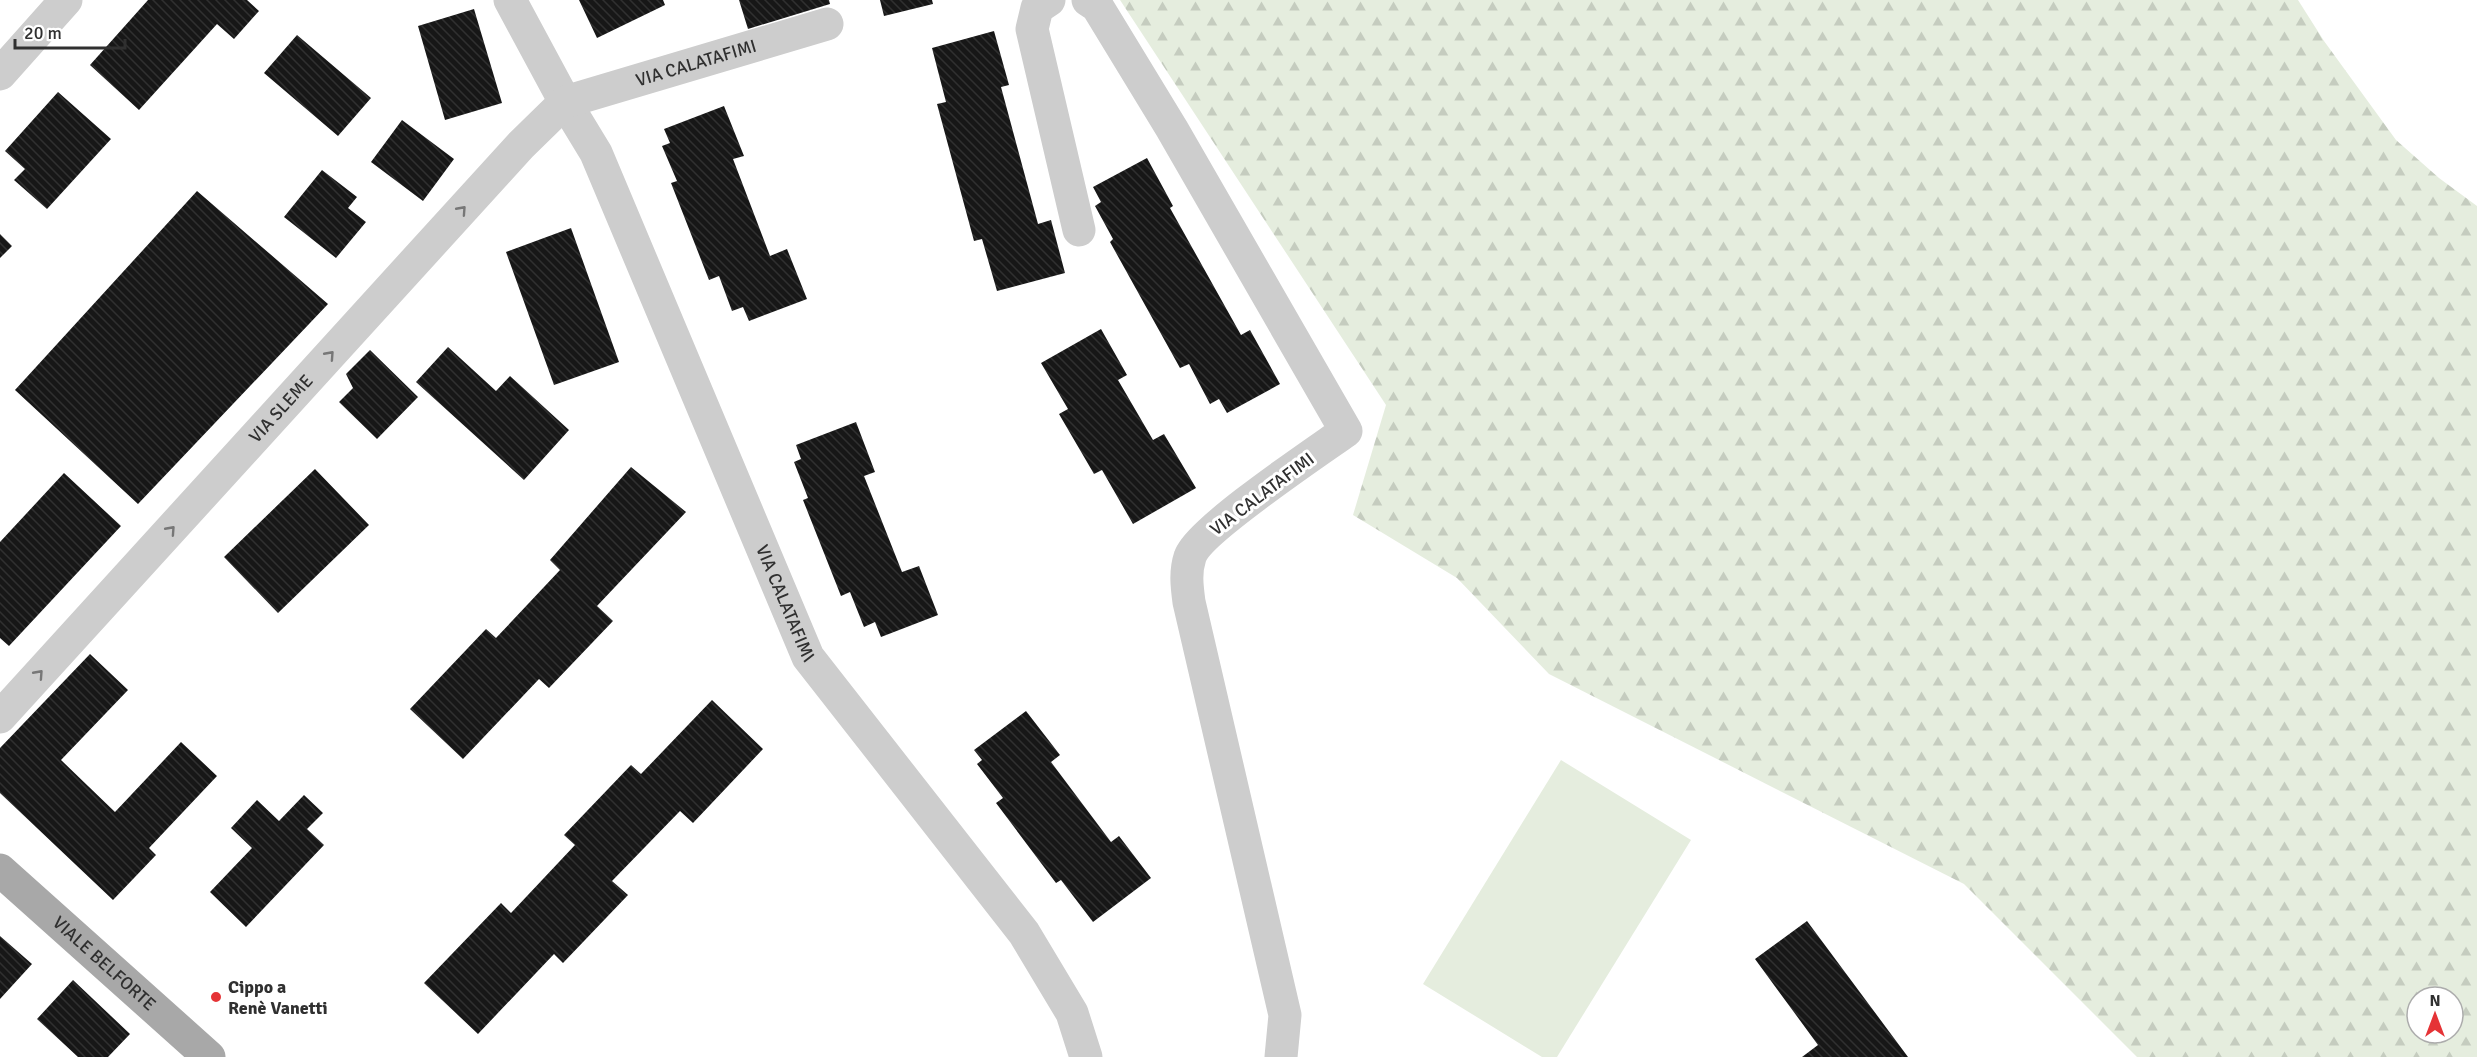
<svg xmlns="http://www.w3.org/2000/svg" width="2477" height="1057" font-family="Signika,sans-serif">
<defs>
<pattern id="forest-firs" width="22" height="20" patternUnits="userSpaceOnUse" patternTransform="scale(1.5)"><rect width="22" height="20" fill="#e5edde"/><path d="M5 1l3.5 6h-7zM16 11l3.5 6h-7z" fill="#c5ccbf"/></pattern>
<pattern id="building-back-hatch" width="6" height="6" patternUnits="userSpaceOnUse" patternTransform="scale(1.5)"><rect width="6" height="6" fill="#171717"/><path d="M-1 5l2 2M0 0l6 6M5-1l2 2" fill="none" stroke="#303030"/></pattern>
</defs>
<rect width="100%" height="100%" fill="#fff"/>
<!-- grass -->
<path fill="#e5edde" d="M1561 760 1691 840 1557 1057H1542L1423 984Z"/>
<!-- forest -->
<path fill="url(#forest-firs)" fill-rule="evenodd" d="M1120 0H2298L2324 41 2396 140 2439 178 2477 206V1057H2137L1964 884 1549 674 1457 578 1353 515 1386 405ZM2417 997H2453V1033H2417Z"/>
<!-- building -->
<path fill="url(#building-back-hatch)" d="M148 0H247L259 11 234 39 217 24 139 110 90 65Z
M579 0H663L665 5 597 38Z
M739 0H829L830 4 748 29Z
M880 0H932L933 4 884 16Z
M474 9 502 103 445 120 418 26Z
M994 31 1009 85 1001 87 1038 224 1051 220 1065 273 997 291 982 239 974 241 937 104 946 102 932 48Z
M297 35 371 98 338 136 264 73Z
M58 92 111 139 47 209 14 180 25 169 5 151Z
M724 106 744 156 733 159 770 256 787 249 807 299 749 321 743 307 732 311 719 276 709 280 671 183 677 181 662 146 670 143 664 129Z
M402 120 454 159 423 201 371 162Z
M1147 158 1173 206 1170 208 1241 335 1250 330 1280 384 1227 413 1219 399 1210 404 1189 364 1180 368 1110 242 1113 239 1095 206 1101 202 1093 187Z
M322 170 357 197 348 208 366 222 336 258 284 217Z
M197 191 328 304 138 504 15 390Z
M571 228 619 362 554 385 506 252Z
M0 234 12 246 0 258Z
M1101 329 1127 375 1118 380 1153 440 1164 434 1196 488 1133 524 1102 470 1094 474 1059 414 1068 409 1041 363Z
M448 347 496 391 510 376 569 430 524 480 416 382Z
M370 350 418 397 377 439 339 402 353 388 346 374Z
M856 422 875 472 864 476 902 572 919 566 938 615 881 637 875 622 864 627 850 592 841 596 803 500 808 498 794 462 801 459 796 445Z
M631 467 686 512 597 606 613 621 549 688 539 679 463 759 410 709 486 629 496 638 560 570 550 560Z
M315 469 369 525 278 613 224 557Z
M64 473 121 526 9 646 0 638V542Z
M90 654 128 690 61 760 115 812 181 742 217 776 149 848 156 855 113 900 0 793V748Z
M712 700 763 749 693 823 680 811 612 881 628 895 563 963 554 954 478 1034 424 983 501 903 511 913 575 845 564 835 631 765 641 774Z
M1026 711 1060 755 1051 762 1111 842 1119 836 1151 878 1093 922 1061 880 1056 883 996 803 1003 798 977 764 982 760 974 750Z
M304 795 323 813 307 829 324 845 246 927 210 892 252 848 231 828 257 800 279 821Z
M1807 921 1908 1057H1802L1818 1045 1755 959Z
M0 936 32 964 0 999Z
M73 980 130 1034 108 1057H78L37 1019Z"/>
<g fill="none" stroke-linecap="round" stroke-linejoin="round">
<!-- minor -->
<g stroke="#cdcdcd" stroke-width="33">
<path id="s1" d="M510 0 565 102 596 153 808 657 1024 933 1072 1013 1086 1057"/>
<path d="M1049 0 1037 8 1032 29 1079 230"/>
<path d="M1088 0 1097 6 1172 129 1346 431C1318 451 1198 531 1190 557 1185 572 1187 587 1189 602L1285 1015 1281 1057"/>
<path d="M0 74 66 0"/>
<path id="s2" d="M0 717 521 145 565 102 827 24"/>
</g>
<!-- major -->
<path stroke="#a8a8a8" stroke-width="33" id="s3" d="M0 870 209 1057"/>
</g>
<!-- one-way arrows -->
<defs><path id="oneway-chevron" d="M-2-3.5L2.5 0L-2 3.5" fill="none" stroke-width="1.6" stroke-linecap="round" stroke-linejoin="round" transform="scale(1.5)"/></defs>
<g stroke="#777">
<use href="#oneway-chevron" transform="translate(462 210) rotate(-48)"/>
<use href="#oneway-chevron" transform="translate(330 355) rotate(-48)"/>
<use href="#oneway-chevron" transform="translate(171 530) rotate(-48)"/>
<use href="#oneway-chevron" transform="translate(39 674) rotate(-48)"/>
</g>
<!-- markers -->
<circle fill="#e53336" stroke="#fff" stroke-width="2" cx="216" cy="997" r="6"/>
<g text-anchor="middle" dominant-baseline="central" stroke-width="6" stroke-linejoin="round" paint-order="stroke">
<!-- street labels -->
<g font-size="18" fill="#303030" stroke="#fff">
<text stroke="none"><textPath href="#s2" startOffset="972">VIA CALATAFIMI</textPath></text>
<text stroke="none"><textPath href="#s2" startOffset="417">VIA SLEME</textPath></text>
<text transform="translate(1262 494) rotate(-37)">VIA CALATAFIMI</text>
<text stroke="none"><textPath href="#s1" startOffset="664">VIA CALATAFIMI</textPath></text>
<text stroke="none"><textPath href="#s3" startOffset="140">VIALE BELFORTE</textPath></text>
</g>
<!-- poi labels -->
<g font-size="18" font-weight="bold" fill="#303030" stroke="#fff" text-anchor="start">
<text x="228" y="987">Cippo a<tspan x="228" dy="21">Renè Vanetti</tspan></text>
</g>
</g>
<!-- north arrow -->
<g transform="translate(2435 1015)"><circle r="28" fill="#ffffff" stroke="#acacac" stroke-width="1.5"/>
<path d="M0-4.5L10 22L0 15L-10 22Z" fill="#e53336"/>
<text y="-9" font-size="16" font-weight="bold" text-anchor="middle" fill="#303030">N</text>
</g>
<!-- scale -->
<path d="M15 39v9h110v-9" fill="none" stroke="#303030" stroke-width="3"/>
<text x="24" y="39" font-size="18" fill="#303030" stroke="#ffffff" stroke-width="4.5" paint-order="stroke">20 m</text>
</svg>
